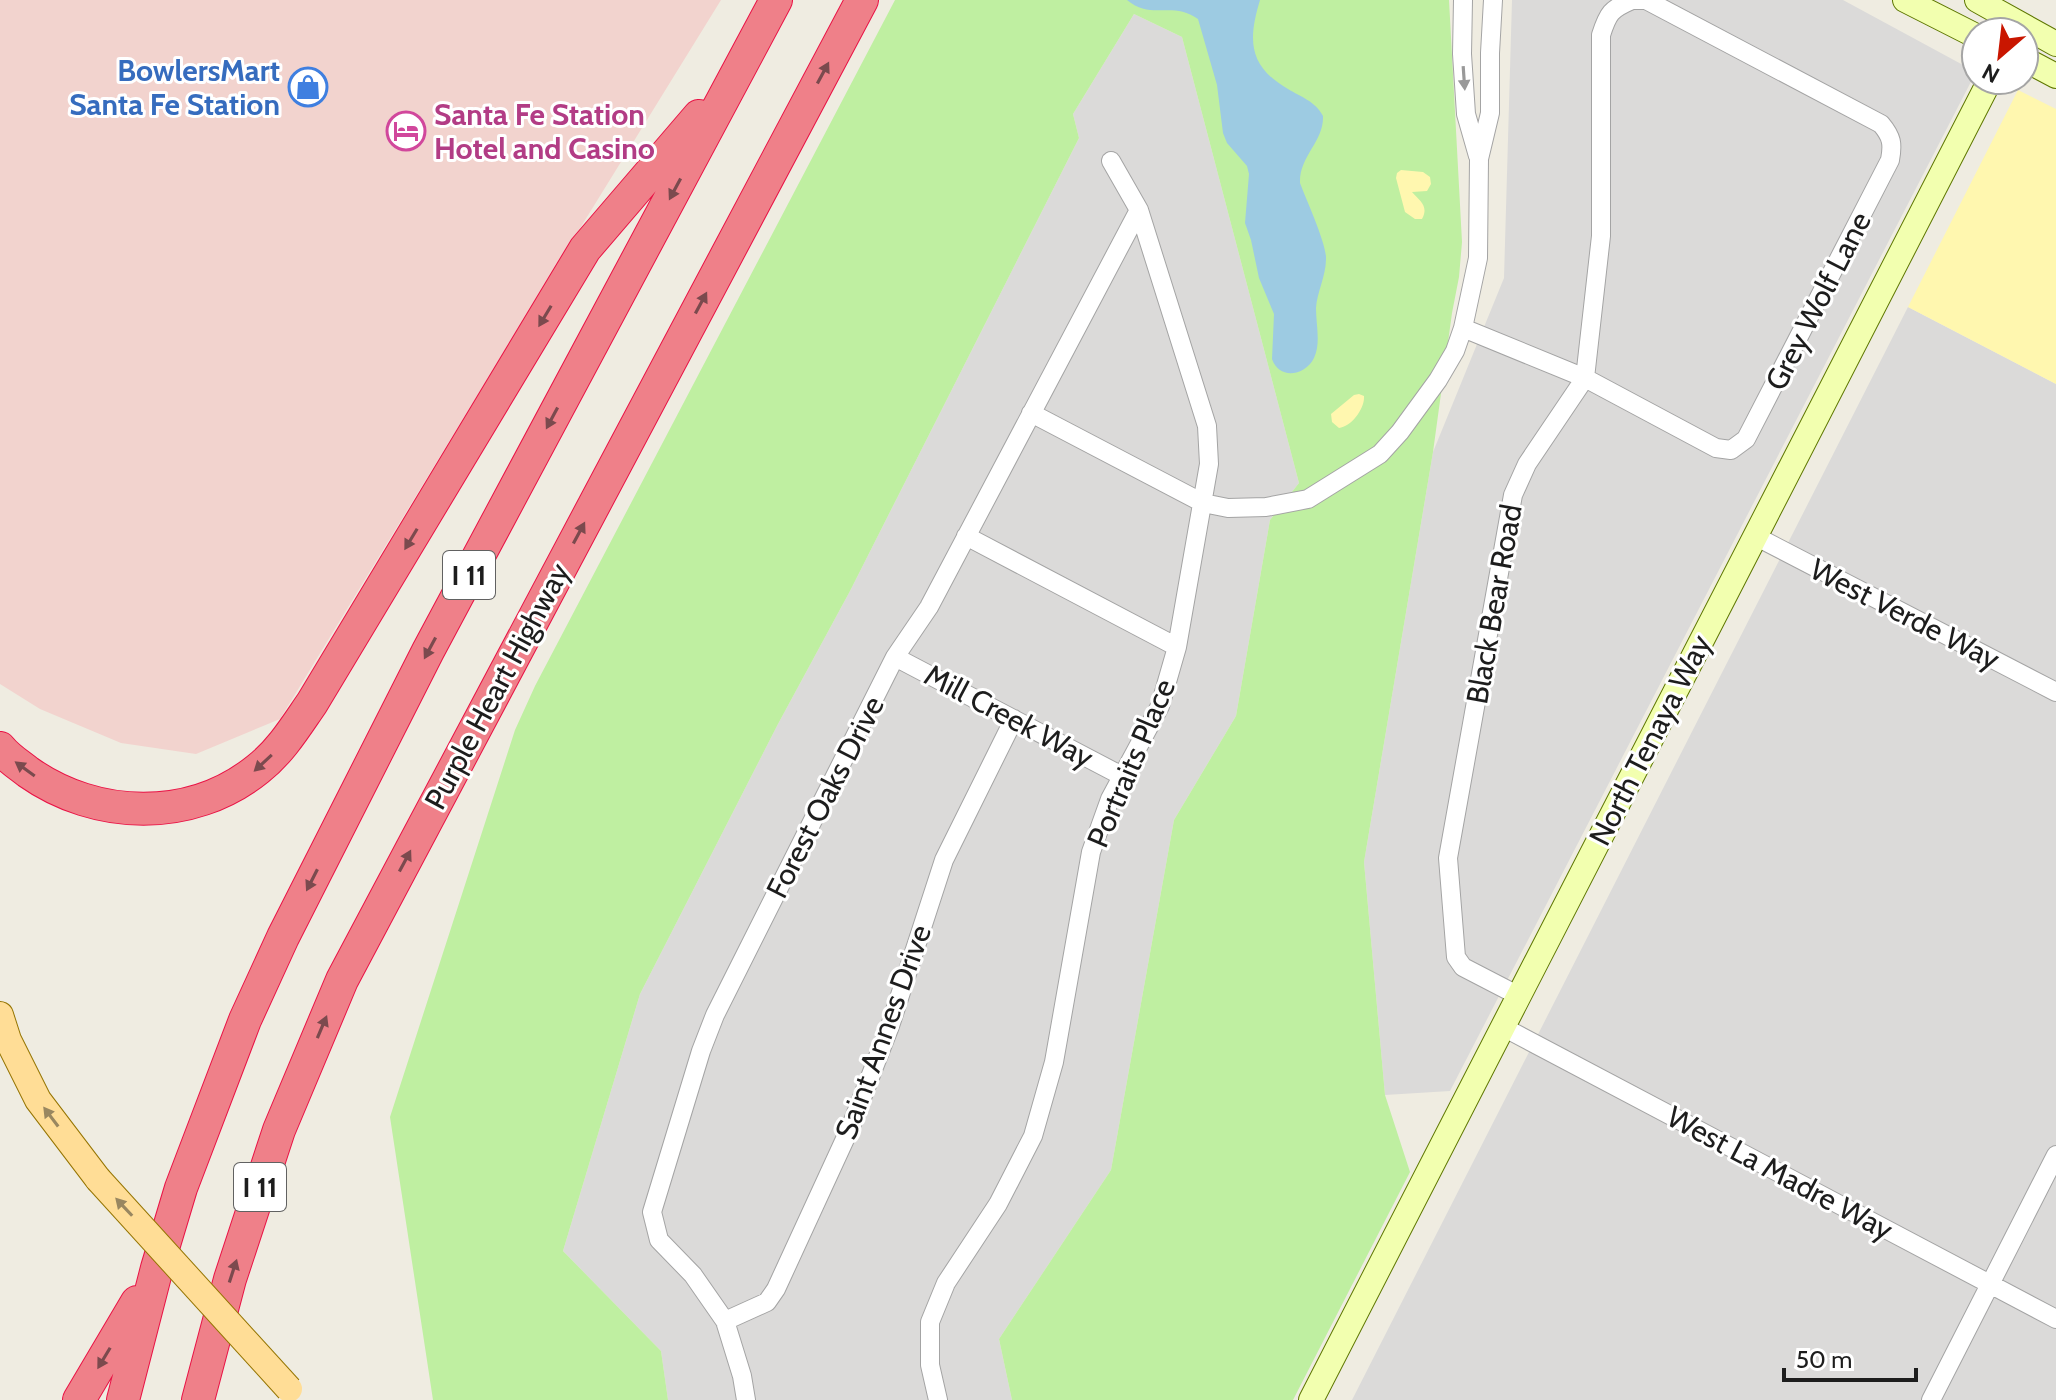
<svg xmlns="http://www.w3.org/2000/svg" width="2056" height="1400" font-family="Cabin,sans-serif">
<rect width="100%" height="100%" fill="#efece1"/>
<!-- residential -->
<path fill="#dbdad9" d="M1512 0H1843L1976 72 1450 1091 1385 1095 1364 862 1433 452 1504 278Z
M1134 14 1182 37 1299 483 1270 520 1236 716 1174 820 1111 1170 999 1339 1012 1400H668L661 1351 563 1251 640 994 778 724 850 591 1079 138 1073 114Z
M1908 307 2056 384V1400H1352Z"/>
<!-- commercial -->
<path fill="#f2d3ce" d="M0 0H721L511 340 280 719 196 754 121 743 40 709 0 684Z"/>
<!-- grass -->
<path fill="#bfefa1" d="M895 0H1449L1462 242 1459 277 1452 313 1433 452 1364 862 1385 1095 1410 1172 1293 1400H1012L999 1339 1111 1170 1174 820 1236 716 1270 520 1299 483 1182 37 1134 14 1073 114 1079 138 850 591 778 724 640 994 563 1251 661 1351 668 1400H433L390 1117 515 730 535 686Z"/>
<!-- sand -->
<path fill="#fff7af" d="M2018 90 2056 109V384L1908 307Z
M1401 170 1423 172 1430 177 1431 184 1427 191 1412 192C1420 201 1429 206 1422 219H1415L1405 212 1396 178 1397 173Z
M1359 394 1364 396C1365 409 1351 427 1339 428L1332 422 1331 414 1354 395Z"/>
<!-- water -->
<path fill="#9dcbe2" d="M1127 0H1260C1248 40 1248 66 1288 89 1301 97 1315 101 1323 116 1324 142 1299 156 1300 183 1306 199 1327 245 1326 259 1326 276 1317 292 1316 308 1316 325 1321 343 1314 358 1305 376 1279 380 1272 359L1274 314 1259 278 1251 240 1245 223 1249 174 1247 166 1227 143 1223 133 1217 85 1198 19C1172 0 1152 21 1127 0Z"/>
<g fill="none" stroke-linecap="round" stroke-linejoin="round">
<!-- street casing -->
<g stroke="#a4a4a4" stroke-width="20">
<path id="street" d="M1463 0 1462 54 1466 114 1478 156
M1463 328 1585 378 1716 448 1731 450 1746 439 1890 160C1893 144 1892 137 1881 124L1646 0H1635
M1031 413 1203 503 1228 508 1266 507 1308 499 1380 454 1400 432 1438 380 1455 351 1463 328 1478 258 1479 159 1490 113V53L1493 0
M966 536 1177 647
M1755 536 2056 692
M895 657 1122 776
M1519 996 1463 967 1456 957 1448 858 1513 495 1527 464 1585 378 1601 236V35C1608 13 1611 9 1632 0
M1503 1027 2056 1319
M725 1321 767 1302 776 1289 851 1126 890 1026 944 860 1014 719
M746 1400 742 1376 725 1321 693 1275 659 1240 652 1212 701 1051 715 1015 895 657 929 607 1139 210
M938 1400 930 1365V1322L946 1283 998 1204 1033 1136 1054 1062 1091 852 1110 799 1160 706 1177 647 1209 464 1207 426 1139 210 1111 161
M1931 1400 2056 1155"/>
</g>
<!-- secondary casing -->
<g stroke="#5e7700" stroke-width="26">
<path id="secondary" d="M1905 0 1976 36
M1977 0 2056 44
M2024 59 2056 76
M1311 1400 1990 80"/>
</g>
<!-- primary casing -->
<g stroke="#957400" stroke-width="28">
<path id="primary" d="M0 1015 8 1040 38 1100 98 1179"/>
</g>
<!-- highway casing -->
<g stroke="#e91245" stroke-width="34">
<path id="highway" d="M0 748C8 758 18 764 28 772 96 820 191 823 258 769 281 751 296 726 312 703L585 249 699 116
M79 1400 137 1302
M123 1400 157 1268 181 1188 245 1020 283 937 428 651 776 0
M198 1400 230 1279 279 1130 342 980 862 0"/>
</g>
<!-- street -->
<use href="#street" stroke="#fff" stroke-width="18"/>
<!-- secondary -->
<use href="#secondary" stroke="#f2ffaf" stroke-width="24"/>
<!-- primary -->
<use href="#primary" stroke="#ffdd96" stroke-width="26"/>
<!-- highway -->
<use href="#highway" stroke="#ef8089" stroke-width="32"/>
<!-- primary-bridge casing -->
<g stroke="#957400" stroke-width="28" stroke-linecap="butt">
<path id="primary-bridge" d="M98 1179 289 1389"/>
</g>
<!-- primary-bridge -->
<use href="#primary-bridge" stroke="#ffdd96" stroke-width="26"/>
</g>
<!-- one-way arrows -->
<defs><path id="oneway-solid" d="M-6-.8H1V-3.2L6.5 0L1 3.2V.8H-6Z" transform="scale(2)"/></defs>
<g fill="#7b4a4e">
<use href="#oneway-solid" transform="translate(823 73) rotate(-62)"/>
<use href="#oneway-solid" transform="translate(675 189) rotate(118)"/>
<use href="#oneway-solid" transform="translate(701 303) rotate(-62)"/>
<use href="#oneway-solid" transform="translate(545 316) rotate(121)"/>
<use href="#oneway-solid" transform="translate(552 418) rotate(118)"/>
<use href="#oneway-solid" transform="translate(579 533) rotate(-62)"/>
<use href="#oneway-solid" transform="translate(411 539) rotate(121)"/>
<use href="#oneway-solid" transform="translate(430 648) rotate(118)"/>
<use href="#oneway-solid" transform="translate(263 763) rotate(137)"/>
<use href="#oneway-solid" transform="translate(25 769) rotate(-144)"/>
<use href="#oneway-solid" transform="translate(405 861) rotate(-62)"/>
<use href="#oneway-solid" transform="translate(312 880) rotate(117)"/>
<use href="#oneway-solid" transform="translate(322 1027) rotate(-67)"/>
<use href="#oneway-solid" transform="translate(233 1271) rotate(-72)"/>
<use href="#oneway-solid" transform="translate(104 1358) rotate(121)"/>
</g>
<use fill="#999" href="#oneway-solid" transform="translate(1464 78) rotate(86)"/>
<g fill="#998760">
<use href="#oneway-solid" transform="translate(51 1117) rotate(-127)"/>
<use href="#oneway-solid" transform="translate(124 1207) rotate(-133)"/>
</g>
<!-- icons -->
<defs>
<g id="shop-ring" transform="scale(2)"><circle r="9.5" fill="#fff" stroke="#3f7fe0" stroke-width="1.5"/><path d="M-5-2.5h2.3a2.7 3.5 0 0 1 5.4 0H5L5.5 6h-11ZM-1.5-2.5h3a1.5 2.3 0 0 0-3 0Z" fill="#3f7fe0"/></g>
<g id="hotel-ring" transform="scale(2)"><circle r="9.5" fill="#fff" stroke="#d1479c" stroke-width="1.5"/><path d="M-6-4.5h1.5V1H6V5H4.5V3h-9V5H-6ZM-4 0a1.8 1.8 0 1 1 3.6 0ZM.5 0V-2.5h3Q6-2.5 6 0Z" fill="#d1479c"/></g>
</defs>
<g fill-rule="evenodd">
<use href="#shop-ring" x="308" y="87"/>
<use href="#hotel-ring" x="406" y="131"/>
</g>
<g text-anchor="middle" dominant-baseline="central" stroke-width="6" stroke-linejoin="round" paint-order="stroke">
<!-- shield labels -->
<g fill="#fff" stroke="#616161" stroke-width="2">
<rect x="443" y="551" width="52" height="48" rx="6"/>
<rect x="234" y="1163" width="52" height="48" rx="6"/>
</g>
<g font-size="28" font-weight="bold" fill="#1d1d1d">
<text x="469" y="575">I 11</text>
<text x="260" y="1187">I 11</text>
</g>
<!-- shop labels -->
<g font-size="30" font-weight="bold" fill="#366cbe" stroke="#fff" text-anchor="end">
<text x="280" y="70">BowlersMart<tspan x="280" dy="34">Santa Fe Station</tspan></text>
</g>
<!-- hotel labels -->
<g font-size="30" font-weight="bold" fill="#b23c85" stroke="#fff" text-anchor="start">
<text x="434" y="114">Santa Fe Station<tspan x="434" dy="34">Hotel and Casino</tspan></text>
</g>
<!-- street labels -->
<g font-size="30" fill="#1d1d1d" stroke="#fff">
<text transform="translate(1818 301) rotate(-63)">Grey Wolf Lane</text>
<text transform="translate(1494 604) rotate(-80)">Black Bear Road</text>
<text transform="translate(1905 614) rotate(27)">West Verde Way</text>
<text transform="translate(497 686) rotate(-62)">Purple Heart Highway</text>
<text transform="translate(1009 716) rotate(28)">Mill Creek Way</text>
<text transform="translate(1650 740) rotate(-63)">North Tenaya Way</text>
<text transform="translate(1131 763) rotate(-67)">Portraits Place</text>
<text transform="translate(825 797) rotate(-63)">Forest Oaks Drive</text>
<text transform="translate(883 1032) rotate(-70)">Saint Annes Drive</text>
<text transform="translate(1780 1173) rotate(28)">West La Madre Way</text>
</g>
</g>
<!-- north arrow -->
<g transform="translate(2000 56) rotate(208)"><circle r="38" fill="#ffffff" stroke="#a5a5a5" stroke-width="2"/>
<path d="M0-6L14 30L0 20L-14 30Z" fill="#c91600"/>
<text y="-12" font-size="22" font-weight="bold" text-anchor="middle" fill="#1d1d1d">N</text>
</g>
<!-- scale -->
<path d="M1784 1368v12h132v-12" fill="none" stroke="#1d1d1d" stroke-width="4"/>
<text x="1796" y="1368" font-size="24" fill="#1d1d1d" stroke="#ffffff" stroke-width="6" paint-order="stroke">50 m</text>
</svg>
